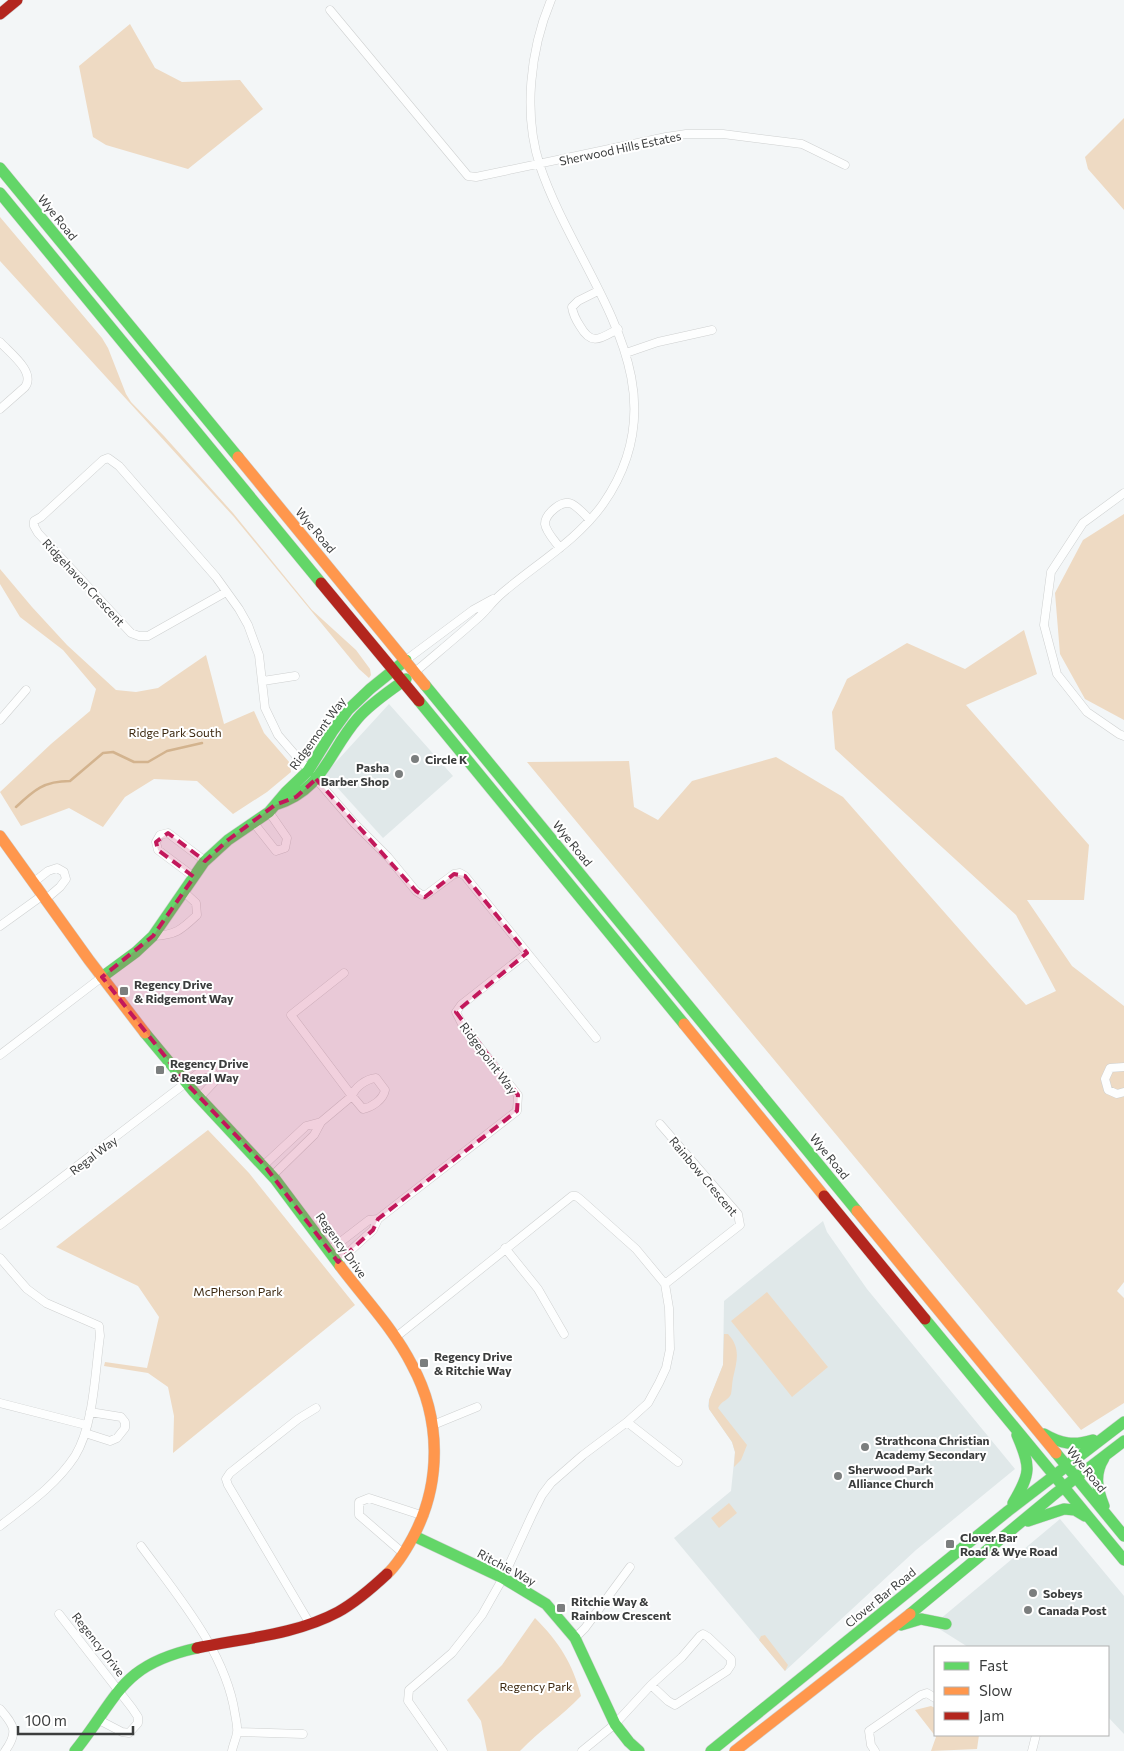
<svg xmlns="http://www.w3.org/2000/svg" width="1124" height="1751" font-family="Commissioner,sans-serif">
<rect width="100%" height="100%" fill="#f3f6f7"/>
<!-- built -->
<path fill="#e0e8e9" d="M389 704 453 776 383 838 325 774Z
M823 1221 827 1232 867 1289 1015 1469 916 1550 785 1671 674 1538 731 1491 735 1452 732 1442 709 1409 708 1406 709 1400 723 1365 724 1301Z
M1060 1519 1124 1596V1734L1108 1717V1647H968L933 1625Z"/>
<!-- green -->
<path fill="#eedac3" d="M130 24 155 68 182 82 240 80 263 109 188 169 106 145 93 137 79 66Z
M1124 118V210L1088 169 1085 157Z
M0 217 102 338 108 348 126 394 131 402 164 436 233 513 312 610 356 650 370 669 371 675 369 678 359 669 234 517 0 261Z
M1124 514V720L1085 699 1060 654 1055 593 1083 540Z
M0 569 32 607 67 645 116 690 136 692 158 688 206 655 224 724 254 711 264 733 290 763 291 772 267 792 233 814 197 781 154 779 125 797 103 827 69 808 21 826 0 792 51 744 90 711 96 689 63 650 20 617 0 584Z
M1024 630 1037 674 966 705 1089 845 1084 900H1027L1072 966 1124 1006V1282L1117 1291 1124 1298V1403L1081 1430 527 762 629 761 634 807 658 820 692 781 776 757 843 797 1026 1005 1056 991 1016 915 835 749 832 712 847 679 907 643 965 669Z
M208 1130 249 1173 355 1305 173 1453 174 1416 168 1387 148 1373 104 1366 105 1362 147 1368 159 1317 138 1286 56 1247Z
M767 1292 828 1367 792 1397 731 1321Z
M724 1334H728C741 1348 737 1361 733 1378 732 1383 732 1389 731 1394 729 1400 721 1401 718 1408L747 1445 741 1460 734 1467 735 1452 732 1442 709 1409V1400L723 1365Z
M729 1503 737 1513 719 1528 711 1518Z
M535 1618C559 1642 573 1664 581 1696 562 1716 539 1731 520 1751H487L481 1721 467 1700 502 1665Z
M765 1635 788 1665 785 1671 759 1640 761 1636Z
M931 1706 935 1708V1735H979L977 1749 931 1751 936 1737 915 1710Z"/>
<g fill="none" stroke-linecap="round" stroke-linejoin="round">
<!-- stream -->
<path stroke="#d3b38e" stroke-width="2.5" d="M16 807C34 790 44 781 70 781L103 753 113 752 134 762H148L167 751 202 743"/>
<!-- street casing -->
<g stroke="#ced0d0" stroke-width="9">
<path id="street" d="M330 10 468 176 476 177 666 137 686 134H723L802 144 845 165
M598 291 578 301 572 307C573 314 576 320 580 326 592 347 601 338 618 329
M0 342C10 353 36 372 25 387L0 409
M626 353 658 342 712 330
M1124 493 1083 523 1051 572 1044 625 1057 674 1087 712 1119 734 1124 736
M560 548C555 541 546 532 545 524 545 514 562 499 572 504 578 507 585 515 590 520
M226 592 148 636H139L131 633 38 533 34 526V521L41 517 103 460 108 458 119 466 216 577 239 609 248 625 259 655 265 708 278 735 354 823 388 857 416 891 422 895H426L454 874 460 873 465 876 596 1038
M406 660 473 610 493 599
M415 672C436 654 458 636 478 618 486 611 492 602 500 595 534 565 576 542 603 504 688 382 578 279 540 166 523 114 530 50 551 0
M263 681 295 676
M0 720 26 690
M253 822 276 851 285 848 287 838 269 812
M194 877 158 850 156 842 160 835 168 833 205 861
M34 882 48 871 57 868 64 872 66 879 60 887 46 899
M0 926 43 895
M153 936C176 935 181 930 197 915L196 903 184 892
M0 1055 102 977
M1124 1067 1110 1068 1105 1079 1108 1090 1117 1094 1124 1092
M660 1124 738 1214 740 1225 665 1284
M264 1165 306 1126 321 1122 352 1096C355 1087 366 1079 376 1078L385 1090C383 1100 372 1107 363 1109L352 1096 291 1015 344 973
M272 1176 314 1135 321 1122
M0 1225 204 1069C212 1068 215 1074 215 1081L200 1097
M505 1248 538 1289 564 1334
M330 1250 369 1220 378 1219
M0 1258 27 1289 46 1303 99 1326 100 1336C95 1372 94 1425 75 1456 56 1485 27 1505 0 1526
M338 1262 373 1230 378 1219 517 1111 518 1095 463 1026 456 1012 461 1005 527 953
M396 1337 572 1196H576L580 1199 636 1249 665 1284 669 1308 670 1349 666 1368 659 1383 648 1403 627 1422 583 1455 551 1483 542 1495 532 1515 503 1578 482 1615 452 1653 409 1690 408 1701 443 1751
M0 1403 86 1425
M627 1422 678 1462
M433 1425 477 1407
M85 1433 110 1441 117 1438 125 1428V1422L121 1417 90 1412
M141 1546C177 1595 226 1652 235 1714 236 1720 238 1727 237 1733 236 1739 233 1745 232 1751
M404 1554 359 1515V1502L369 1498 424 1516
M59 1614 132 1708 138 1717V1723L129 1733 122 1732 97 1719
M310 1624 228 1485 226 1479 230 1473 298 1419 316 1408
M575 1638 585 1628 630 1567
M0 1709C14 1725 19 1732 5 1751
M237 1732 303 1734
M582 1751 615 1724 651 1685 682 1657 700 1636 703 1634 708 1637 731 1659V1665L727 1671 675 1705 668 1701 651 1685
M875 1751 871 1745 869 1731 921 1695 927 1693 935 1698
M1032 1751 1036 1735"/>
</g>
<!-- fast casing -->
<g stroke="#ced0d0" stroke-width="12">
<path id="fast" d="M0 168 238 457
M0 193 321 583
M425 685 857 1211
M419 701 684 1024
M275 805C324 790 328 752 358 718 371 703 390 691 406 679
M102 977 136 952 153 936 204 862 228 840 269 812 286 792 308 771 332 732 348 710 370 689 406 660
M145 1033 194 1092 275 1179 340 1266
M925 1319 1124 1560
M1044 1434C1061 1444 1074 1446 1093 1440
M1056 1453 1124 1536
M1104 1458C1094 1474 1097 1489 1104 1506
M1013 1503C1031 1473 1031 1467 1017 1435
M1028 1521 1064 1509 1075 1510 1085 1516
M414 1536 503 1578 546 1604 575 1638 615 1724 629 1742 639 1751
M910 1614 1056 1493 1124 1441
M901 1625 921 1619 946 1624
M75 1751C119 1696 120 1665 197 1648
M711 1751 1008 1511 1124 1422"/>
</g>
<!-- slow casing -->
<g stroke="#ced0d0" stroke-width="12">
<path id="slow" d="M238 457 425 685
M0 836 89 960 145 1033
M684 1024 824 1196
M857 1211 1056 1453
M340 1266C364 1298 394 1329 412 1365 441 1418 442 1483 413 1537 406 1550 398 1564 387 1574
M735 1751 910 1614"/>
</g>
<!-- jam casing -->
<g stroke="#ced0d0" stroke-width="12">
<path id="jam" d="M0 14 17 0
M321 583 419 701
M824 1196 925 1319
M197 1648C244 1638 295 1635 338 1612 356 1602 372 1588 387 1574"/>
</g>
<!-- street -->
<use href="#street" stroke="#fdfefe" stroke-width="8"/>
<!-- fast -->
<use href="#fast" stroke="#63d668" stroke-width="11"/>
<!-- slow -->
<use href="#slow" stroke="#ff974d" stroke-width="11"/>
<!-- jam -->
<use href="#jam" stroke="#b3261e" stroke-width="11"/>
</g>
<!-- marked area -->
<path fill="#c2185b" fill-opacity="0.2" stroke="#c2185b" stroke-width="4" stroke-dasharray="10 6" stroke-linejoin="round" d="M316 779 416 891 425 897 454 874 465 876 527 953 456 1012 518 1095 517 1111 378 1219 373 1230 338 1262 264 1165 187 1084 102 977 153 936 194 877 158 850 156 842 168 833 205 861 228 840 275 805 296 797Z"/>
<!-- markers -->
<g fill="#7b7e7e" stroke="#fff" stroke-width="2">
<circle cx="415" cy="759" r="5"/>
<circle cx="399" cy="774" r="5"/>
<rect x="119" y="986" width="10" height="10" rx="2.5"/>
<rect x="155" y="1065" width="10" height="10" rx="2.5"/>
<rect x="419" y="1358" width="10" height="10" rx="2.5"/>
<circle cx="865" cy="1447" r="5"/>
<circle cx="838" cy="1476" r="5"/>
<rect x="945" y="1539" width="10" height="10" rx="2.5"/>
<circle cx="1033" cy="1593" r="5"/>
<rect x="556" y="1603" width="10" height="10" rx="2.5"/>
<circle cx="1028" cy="1610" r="5"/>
</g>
<g text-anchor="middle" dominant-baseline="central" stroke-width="4" stroke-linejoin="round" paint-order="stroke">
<!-- street labels -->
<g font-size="12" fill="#3b3d3d" stroke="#fff">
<text transform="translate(620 148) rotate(-12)">Sherwood Hills Estates</text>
<text transform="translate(58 217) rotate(51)">Wye Road</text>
<text transform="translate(316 530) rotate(50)">Wye Road</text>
<text transform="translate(84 582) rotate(47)">Ridgehaven Crescent</text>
<text transform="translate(317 733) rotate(-54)">Ridgemont Way</text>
<text transform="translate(573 843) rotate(51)">Wye Road</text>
<text transform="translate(489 1058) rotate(53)">Ridgepoint Way</text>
<text transform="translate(93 1155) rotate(-37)">Regal Way</text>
<text transform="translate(830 1156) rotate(51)">Wye Road</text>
<text transform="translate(704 1176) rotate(50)">Rainbow Crescent</text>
<text transform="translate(342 1245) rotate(54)">Regency Drive</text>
<text transform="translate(1087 1469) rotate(51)">Wye Road</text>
<text transform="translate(507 1567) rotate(28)">Ritchie Way</text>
<text transform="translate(880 1597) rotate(-39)">Clover Bar Road</text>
<text transform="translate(99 1644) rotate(52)">Regency Drive</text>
</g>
<!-- park labels -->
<g font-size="12" fill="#3c280f" stroke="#fff">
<text x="175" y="732">Ridge Park South</text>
<text x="238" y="1291">McPherson Park</text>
<text x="536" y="1686">Regency Park</text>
</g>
<!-- poi labels -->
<g font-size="12" font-weight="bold" fill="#3b3d3d" stroke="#fff" text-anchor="start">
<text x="425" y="759">Circle K</text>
<text x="389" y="767" text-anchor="end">Pasha<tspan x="389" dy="14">Barber Shop</tspan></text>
<text x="134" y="984">Regency Drive<tspan x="134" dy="14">&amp; Ridgemont Way</tspan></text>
<text x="170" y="1063">Regency Drive<tspan x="170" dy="14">&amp; Regal Way</tspan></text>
<text x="434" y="1356">Regency Drive<tspan x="434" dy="14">&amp; Ritchie Way</tspan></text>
<text x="875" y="1440">Strathcona Christian<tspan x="875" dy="14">Academy Secondary</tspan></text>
<text x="848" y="1469">Sherwood Park<tspan x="848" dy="14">Alliance Church</tspan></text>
<text x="960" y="1537">Clover Bar<tspan x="960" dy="14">Road &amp; Wye Road</tspan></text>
<text x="1043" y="1593">Sobeys</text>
<text x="571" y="1601">Ritchie Way &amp;<tspan x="571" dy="14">Rainbow Crescent</tspan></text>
<text x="1038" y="1610">Canada Post</text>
</g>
</g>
<!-- legend -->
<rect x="934" y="1646" width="175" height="90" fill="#ffffff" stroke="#b1b1b1"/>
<rect x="944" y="1662" width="25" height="8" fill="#63d668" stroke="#b1b1b1"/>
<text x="979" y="1671" font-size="15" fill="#3b3d3d">Fast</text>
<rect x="944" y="1687" width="25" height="8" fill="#ff974d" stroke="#b1b1b1"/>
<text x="979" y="1696" font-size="15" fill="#3b3d3d">Slow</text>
<rect x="944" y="1712" width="25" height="8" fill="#b3261e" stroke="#b1b1b1"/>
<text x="979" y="1721" font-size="15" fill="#3b3d3d">Jam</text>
<!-- scale -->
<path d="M18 1726v8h115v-8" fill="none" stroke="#3b3d3d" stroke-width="2.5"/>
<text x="25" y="1726" font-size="15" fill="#3b3d3d" stroke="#ffffff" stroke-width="4" paint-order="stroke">100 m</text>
</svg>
